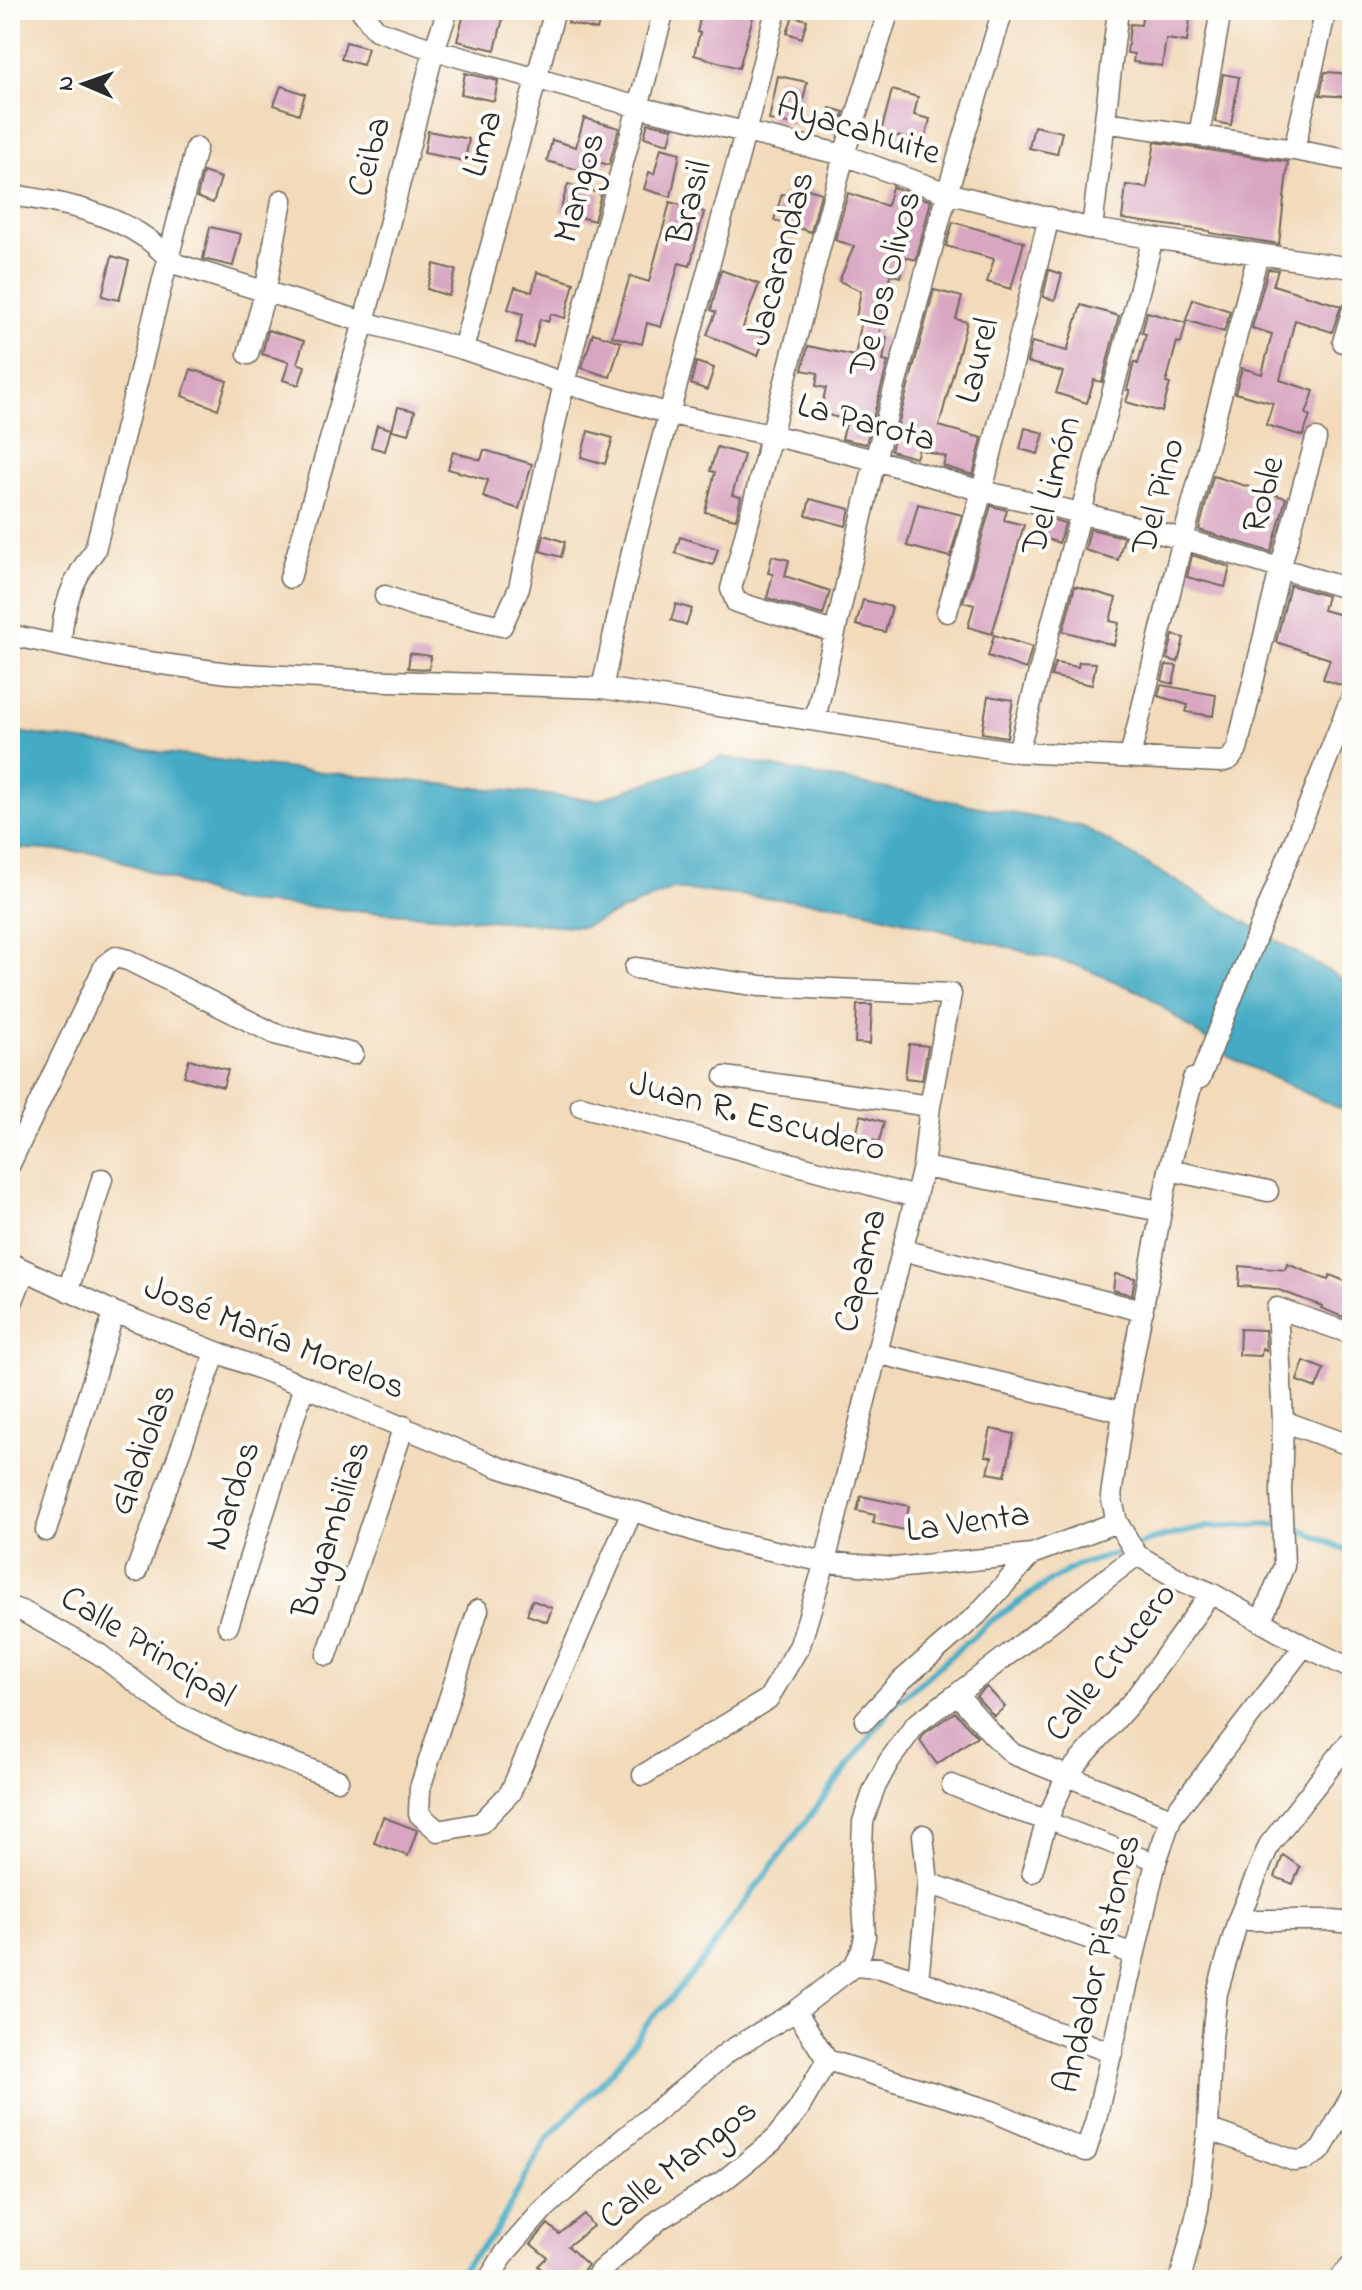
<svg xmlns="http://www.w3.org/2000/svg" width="1362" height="2290" font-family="'Indie Flower',sans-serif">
<rect width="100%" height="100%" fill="#fdfcf7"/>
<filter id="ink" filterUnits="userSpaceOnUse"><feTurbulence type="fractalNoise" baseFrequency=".0125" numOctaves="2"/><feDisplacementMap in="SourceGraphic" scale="16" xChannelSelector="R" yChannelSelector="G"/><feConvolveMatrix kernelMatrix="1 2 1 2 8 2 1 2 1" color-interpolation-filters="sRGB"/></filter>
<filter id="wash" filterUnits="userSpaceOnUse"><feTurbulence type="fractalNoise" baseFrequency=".006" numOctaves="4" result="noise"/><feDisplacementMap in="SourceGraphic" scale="32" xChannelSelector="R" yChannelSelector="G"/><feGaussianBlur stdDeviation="1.8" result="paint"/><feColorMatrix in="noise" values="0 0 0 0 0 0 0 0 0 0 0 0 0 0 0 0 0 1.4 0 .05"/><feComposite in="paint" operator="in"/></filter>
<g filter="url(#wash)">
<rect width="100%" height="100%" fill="#f2daba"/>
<!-- water -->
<path fill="#45abc5" stroke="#386b78" stroke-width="2" d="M10 731 253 765 598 800 723 757 1084 827 1352 985V1110L1338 1108 1229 1057 1145 994 1076 965 843 905 673 889 583 927 230 901 100 853 10 848Z"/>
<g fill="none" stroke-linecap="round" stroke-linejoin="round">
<!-- stream -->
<path stroke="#45abc5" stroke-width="6" d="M451 2280 494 2234 547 2138 612 2072 653 2016 666 2004 707 1956 726 1927 894 1705 991 1621 1050 1581 1076 1566 1118 1553 1151 1540 1208 1527 1277 1524 1298 1528 1352 1553"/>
</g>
<g id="blocks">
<!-- building -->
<path fill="#d8a6c1" d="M465 10H505L495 50 457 41Z
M571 10H588L601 13 597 30 568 23Z
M702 10H755L739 68 694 55 700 33 697 32Z
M1143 10H1191L1187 42 1166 39 1162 66 1133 62 1134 54 1127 53 1130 24 1141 25Z
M793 16 807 20 802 38 787 33Z
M346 42 368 48 363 65 341 59Z
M1325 72 1352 74V97L1320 95Z
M465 73 498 81 494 101 461 94Z
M1223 74 1239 77 1231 125 1215 122Z
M778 76 807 82 798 126 769 120Z
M281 86 305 94 299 114 274 105Z
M892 90 918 97 914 115 930 119 924 143 881 132Z
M830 108 844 112 837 134 824 132Z
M584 118 619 128 609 165 586 159 582 171 547 161 552 140 576 147Z
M648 123 673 128 669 144 644 137Z
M1034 126 1062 132 1057 154 1029 148Z
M428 131 469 139 465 161 424 153Z
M1155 142 1288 162 1279 244 1210 233V231L1122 219 1126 185 1147 188Z
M661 148 680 153 671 197 644 189 649 172 654 174Z
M203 172 221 178 213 203 197 197Z
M568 184 601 194 594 221 560 211Z
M892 187 931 201 916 260 905 257 900 277 890 274 879 336 887 337 883 361 888 362 866 444 842 439 847 420 820 413 826 388 816 386 818 373 802 370 808 346 855 356 862 319 856 318 861 291 839 281 854 246 835 240 848 193 887 206Z
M808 189 821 193 811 232 774 220 782 194 806 199Z
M670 202 704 212 690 266 679 263 661 327 647 323 642 344 612 336 630 276 649 282Z
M953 222 1024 242 1011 289 987 282 994 259 946 246Z
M210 227 241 234 233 266 203 259Z
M112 256 129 261 119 300 102 296Z
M434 264 456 270 449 296 427 289Z
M1268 269 1278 270 1273 285 1341 306 1332 332 1295 320 1280 380 1314 391 1306 414 1310 416 1303 436 1266 425 1273 403 1235 393 1242 368 1262 374 1272 334 1252 328Z
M721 270 759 284 743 327 765 336 758 356 707 335 716 312 711 310Z
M1049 270 1062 274 1055 300 1043 297Z
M537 272 574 283 565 318 551 314 548 322 540 319 533 347 516 343 523 314 508 309 515 287 532 292Z
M934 290 962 297 956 319 967 322 939 426 982 438 973 475 943 466 946 457 919 449 916 458 891 451Z
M1193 299 1230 311 1224 332 1186 320Z
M1081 305 1119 316 1102 382 1094 380 1087 403 1056 393 1063 372 1027 362 1032 342 1067 351Z
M1147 312 1186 323 1181 343 1177 342 1166 383 1170 384 1162 412 1126 402 1130 390H1127L1134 362 1138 364 1146 334 1142 333Z
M268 330 304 341 297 363 305 366 299 385 283 380 289 362 262 354Z
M593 333 621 342 610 377 582 368Z
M696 362 714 368 707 390 691 384Z
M191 369 227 381 218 409 182 396Z
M398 407 415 411 409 434 392 430Z
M377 425 391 429 385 451 371 447Z
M1025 428 1044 433 1038 454 1020 449Z
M588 431 613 438 605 464 581 457Z
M717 447 744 455 732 495 741 497 736 519 705 512 715 472 710 471Z
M484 450 532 464 519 509 483 497 488 480 448 469 453 452 481 460Z
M1213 476 1286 498 1271 552 1199 530Z
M810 499 850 509 846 526 806 515Z
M918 504 962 515 950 557 907 546Z
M991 506 1007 510 1004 520 1024 525 992 634 968 627 974 605 963 602Z
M1049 519 1065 523 1059 543 1044 538Z
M1090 529 1124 537 1118 560 1085 550Z
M544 535 565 542 561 557 540 551Z
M680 537 718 549 713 565 675 553Z
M1192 555 1230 567 1225 587 1187 577Z
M772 556 789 560 785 576 830 591 823 615 767 598 773 574 768 573Z
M1290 585 1327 596 1323 610 1352 618V664L1343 686 1323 679 1330 659 1276 642Z
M1075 586 1116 598 1110 621 1119 623 1114 645 1063 631Z
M863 600 892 607 885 632 856 625Z
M676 604 692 609 686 625 671 620Z
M994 635 1032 647 1026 669 988 656Z
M1173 635 1184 638 1178 662 1167 659Z
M410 653 431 656 429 669 408 668Z
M1079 662 1096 663 1092 685 1051 676 1055 663 1078 667Z
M1166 665 1177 666 1173 684 1162 681Z
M1161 685 1216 695 1213 716 1186 712 1188 705 1158 696Z
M988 696 1013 700 1007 737 982 733Z
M857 1005H872L870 1044 855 1043Z
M909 1044 928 1046 922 1080 905 1078Z
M189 1059 228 1070 223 1087 184 1076Z
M861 1115 884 1122 879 1142 856 1135Z
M1287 1264 1328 1280 1330 1275 1352 1284V1297L1343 1317 1321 1308 1322 1306 1276 1289 1239 1286 1240 1266 1285 1270Z
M1115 1274 1135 1278 1132 1295 1113 1290Z
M1240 1329 1265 1330 1266 1350 1262 1348 1261 1356 1239 1355Z
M1304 1361 1324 1369 1316 1388 1297 1381Z
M991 1429 1014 1434 1005 1476 988 1473 992 1457 985 1456Z
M861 1496 909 1506 904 1530 873 1523 875 1515 857 1511Z
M532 1600 552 1608 547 1622 527 1615Z
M987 1687 1005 1707 994 1716 976 1696Z
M955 1712 977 1736 937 1764 920 1741 925 1733Z
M383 1817 417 1830 408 1856 374 1843Z
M1283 1855 1300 1867 1293 1884 1275 1877Z
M584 2214 593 2226 568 2246 588 2265 575 2280H553L538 2266 547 2257 531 2244 548 2224 559 2234Z"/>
</g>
</g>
<g filter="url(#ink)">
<use href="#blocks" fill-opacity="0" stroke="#71685d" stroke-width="2"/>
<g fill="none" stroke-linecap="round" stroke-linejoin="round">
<!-- pedestrian casing -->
<g stroke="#71685d" stroke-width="19">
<path id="pedestrian" d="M1047 1820 1156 1862"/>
</g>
<!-- minor casing -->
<g stroke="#71685d" stroke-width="23">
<path id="minor" d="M361 10 376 30 434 50 638 107 844 155 947 193 1092 229 1352 268
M1105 122 1294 150 1352 161
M1199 136 1221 10
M1294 150 1326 10
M10 195C56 201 107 211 146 238 158 246 166 258 179 265L364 322 463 349 564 383 670 414 771 435 875 460 982 491 1081 513 1183 539 1352 590
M1092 229 1118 10
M1343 342 1352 312
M463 349 555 10
M248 354 265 293 282 200
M290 578 364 322 434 50 448 10
M385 596 412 606 502 626 519 588 564 383 664 10
M947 612 982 491 1049 217
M834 632 736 602 731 589 844 155 889 10
M10 635 119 658 228 673 359 680 602 688 1018 752 1221 762 1230 759 1237 749 1280 569 1316 439
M61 646C62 607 72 580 95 550L196 148
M602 688 634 543 745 133 776 10
M1352 696 1200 1078 1193 1079 1169 1170 1123 1412 1111 1496 1117 1522 1137 1555 1184 1582 1211 1593 1304 1646 1352 1669
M815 719 875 460 947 193 1003 10
M1018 752 1153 238
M1130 757 1183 539 1258 255
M635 968 761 986 951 994 930 1106 923 1167 825 1562 800 1645 768 1699 643 1775
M725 1077 930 1106
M581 1106 915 1197
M10 1164 105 965 116 957 128 960 275 1034 353 1054
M923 1167 1161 1211
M1169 1170 1268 1191
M902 1250 1143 1311
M10 1263 114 1312 304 1386 498 1467 720 1539 825 1562 894 1568 1032 1554 1117 1522
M68 1291 102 1179
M10 1308 25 1270
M876 1353 1123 1412
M1283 1421 1352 1446
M46 1531 114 1312
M136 1572 216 1352
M10 1607 24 1612 99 1654 173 1711 237 1742 338 1780
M478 1610 420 1788 419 1814 438 1831 481 1823 510 1793 632 1511
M1261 1621 1284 1566 1281 1491 1283 1421 1277 1308 1352 1334
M228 1626 304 1386
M327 1655 404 1426
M957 1694 992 1734 1013 1754 1171 1818
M865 1720 901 1681 977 1615 1032 1554
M952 1785 1000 1805 1047 1820
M1032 1872 1047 1820 1067 1775 1135 1698 1211 1593
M928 1883 1134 1954
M1238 1920H1323L1352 1923
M854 1966 880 1968 918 1980 1112 2053
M918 1980 928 1883 923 1835
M796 2011 827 2060 992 2111 1086 2151 1096 2119 1156 1862 1171 1818 1304 1646
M1208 2129 1295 2161 1307 2159 1321 2150 1352 2095
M488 2280 506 2252 542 2211 617 2144 729 2051 796 2011 854 1966 862 1950 865 1936 861 1872 863 1822 874 1789 889 1761 916 1724 957 1694 1137 1555
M594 2280 600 2271 660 2219 723 2181 773 2141 798 2110 827 2060
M1178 2280 1182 2273 1198 2209 1208 2129 1211 2047 1217 1993 1238 1920 1269 1845 1352 1739
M1345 2280 1342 2276 1352 2265"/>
</g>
<!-- pedestrian -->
<use href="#pedestrian" stroke="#fff" stroke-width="16"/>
<!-- minor -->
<use href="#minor" stroke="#fff" stroke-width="20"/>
</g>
</g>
<g text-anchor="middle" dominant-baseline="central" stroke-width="8" stroke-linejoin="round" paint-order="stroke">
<!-- street labels -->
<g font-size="36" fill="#2b2b2b" stroke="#fdfcf7">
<text transform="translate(858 131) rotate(17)">Ayacahuite</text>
<text transform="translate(484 144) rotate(-74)">Lima</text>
<text transform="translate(371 157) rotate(-75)">Ceiba</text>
<text transform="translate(581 188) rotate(-75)">Mangos</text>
<text transform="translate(691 203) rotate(-75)">Brasil</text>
<text transform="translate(782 259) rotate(-75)">Jacarandas</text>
<text transform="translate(887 284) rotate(-75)">De los Olivos</text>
<text transform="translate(979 361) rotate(-76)">Laurel</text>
<text transform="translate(866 424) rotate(15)">La Parota</text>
<text transform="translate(1053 486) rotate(-75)">Del Limón</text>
<text transform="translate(1265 495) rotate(-75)">Roble</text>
<text transform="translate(1160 497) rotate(-75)">Del Pino</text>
<text transform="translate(757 1118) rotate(15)">Juan R. Escudero</text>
<text transform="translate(862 1271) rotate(-76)">Capama</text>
<text transform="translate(274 1339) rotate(22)">José María Morelos</text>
<text transform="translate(144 1450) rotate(-70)">Gladiolas</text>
<text transform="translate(234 1496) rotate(-72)">Nardos</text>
<text transform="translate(968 1524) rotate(-8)">La Venta</text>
<text transform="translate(333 1530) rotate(-72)">Bugambilias</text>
<text transform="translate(147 1648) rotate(32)">Calle Principal</text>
<text transform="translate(1112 1663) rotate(-52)">Calle Crucero</text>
<text transform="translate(1099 1964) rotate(-76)">Andador Pistones</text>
<text transform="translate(679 2165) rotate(-38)">Calle Mangos</text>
</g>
</g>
<!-- margin -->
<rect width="1362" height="2290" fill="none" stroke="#fdfcf7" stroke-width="40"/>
<!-- north arrow -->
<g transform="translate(84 84) rotate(272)" stroke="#fdfcf7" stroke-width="6" paint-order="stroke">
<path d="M0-6L14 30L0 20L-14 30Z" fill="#2b2b2b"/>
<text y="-12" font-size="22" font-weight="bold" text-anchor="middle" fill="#2b2b2b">N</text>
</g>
</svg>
